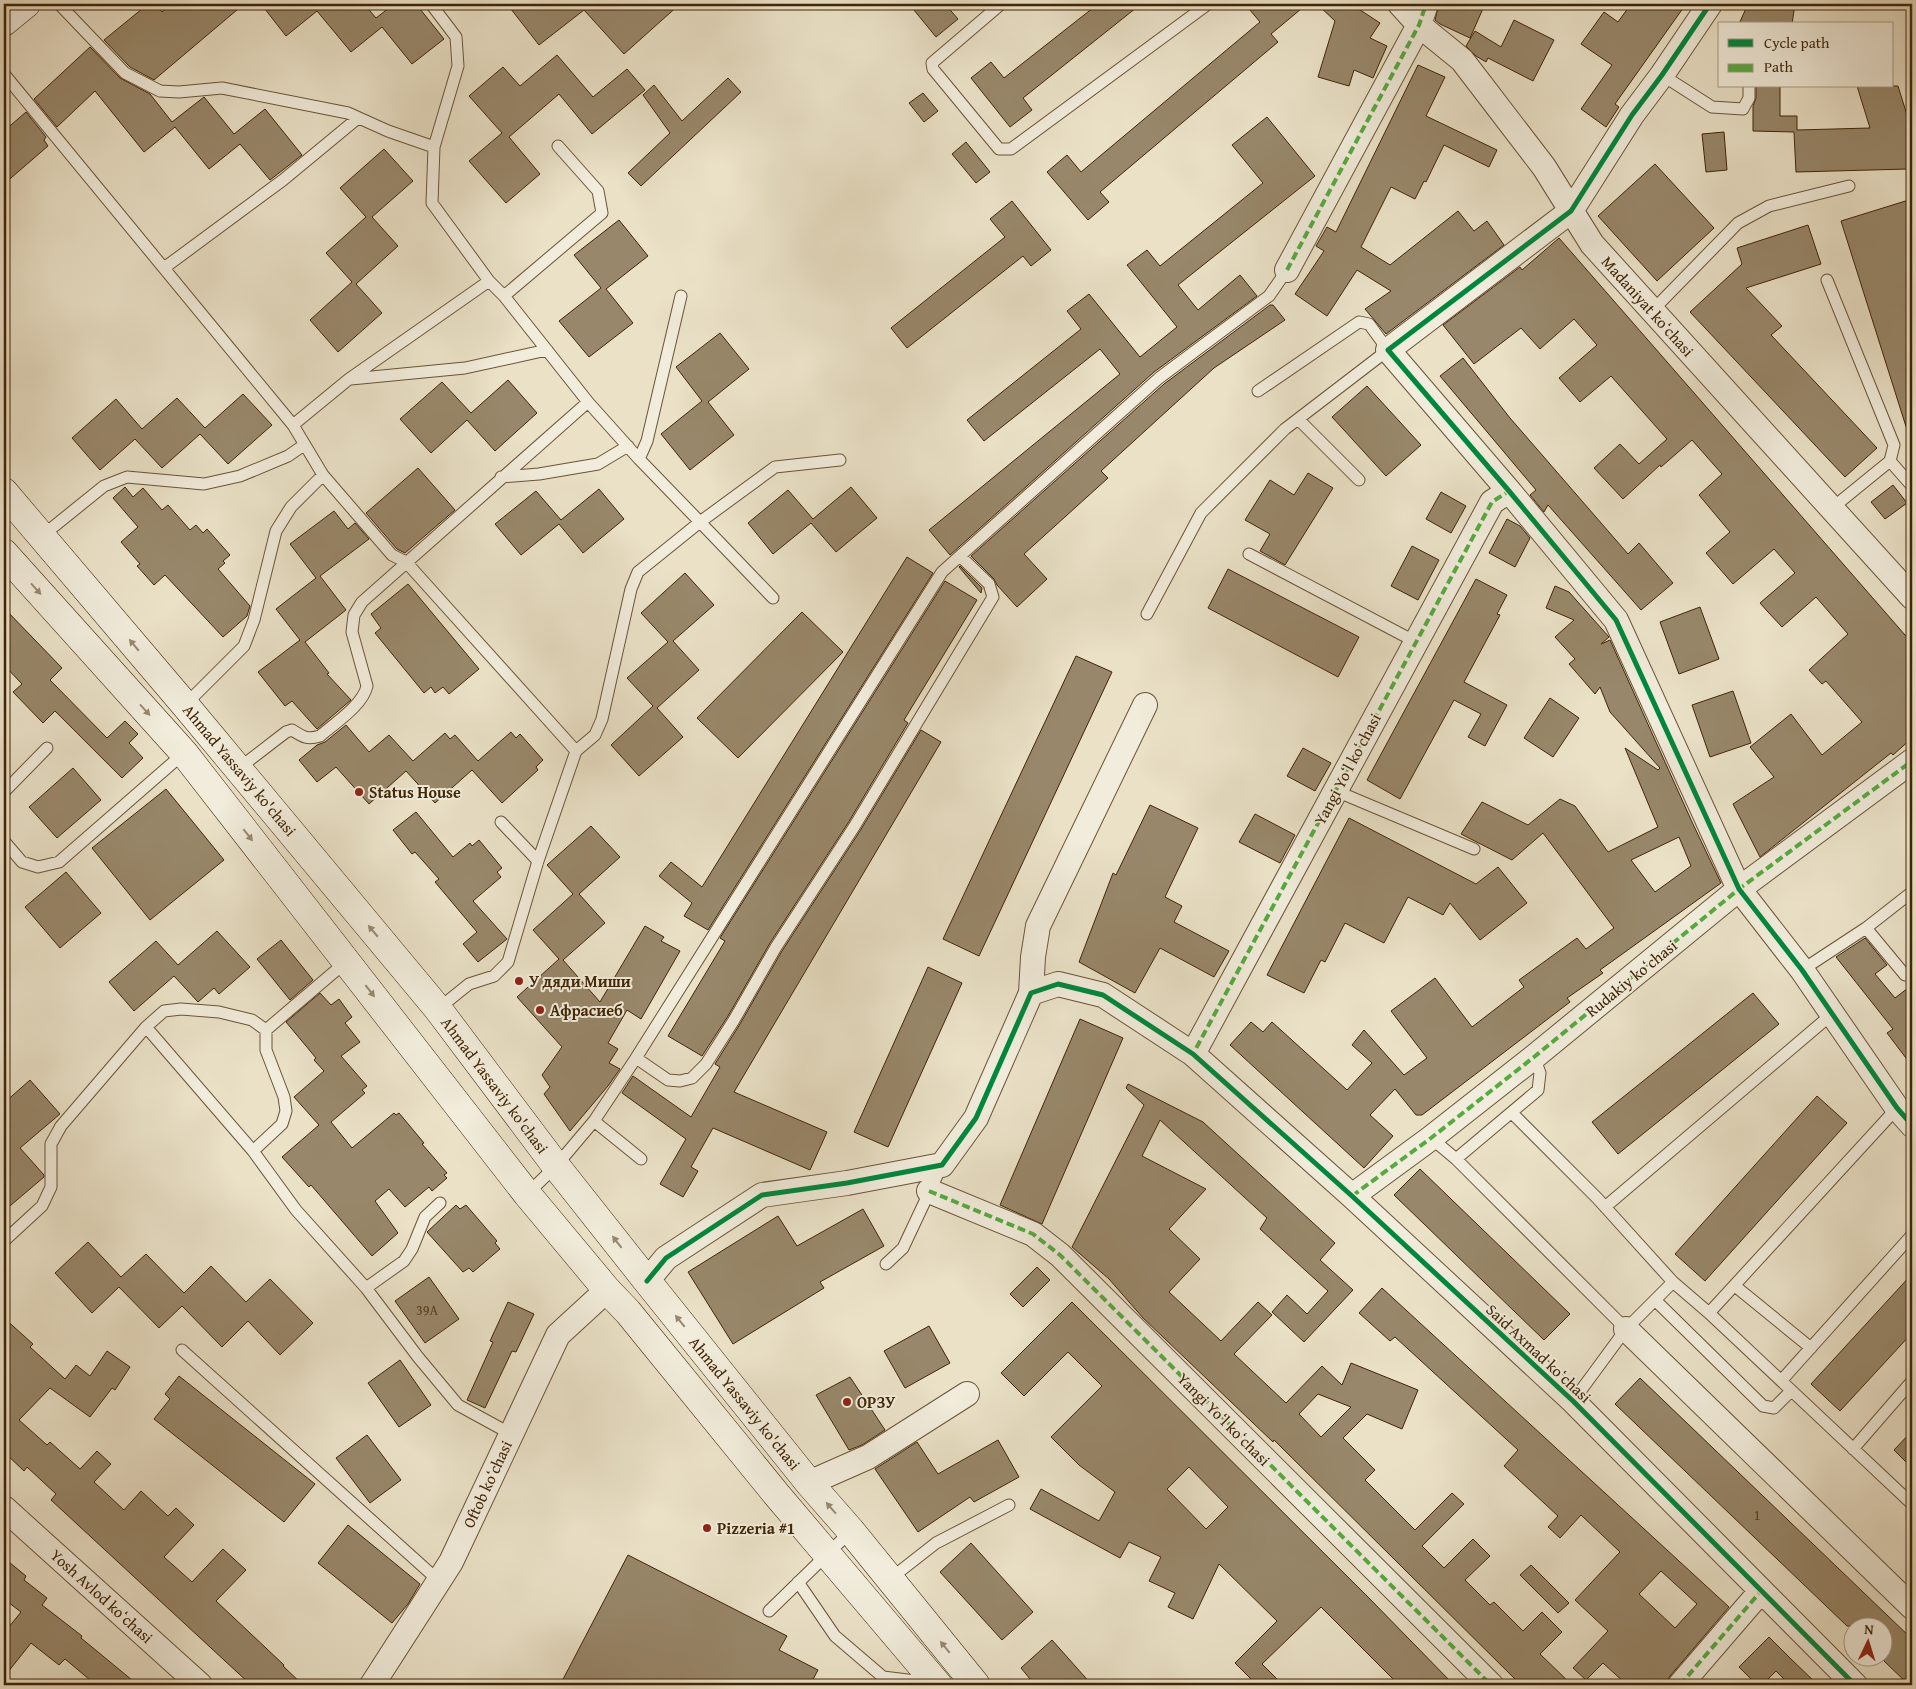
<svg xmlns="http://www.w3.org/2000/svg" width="1916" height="1689" font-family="'Gentium Book Plus',serif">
<rect width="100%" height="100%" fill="#eae1c7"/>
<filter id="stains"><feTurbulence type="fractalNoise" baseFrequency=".004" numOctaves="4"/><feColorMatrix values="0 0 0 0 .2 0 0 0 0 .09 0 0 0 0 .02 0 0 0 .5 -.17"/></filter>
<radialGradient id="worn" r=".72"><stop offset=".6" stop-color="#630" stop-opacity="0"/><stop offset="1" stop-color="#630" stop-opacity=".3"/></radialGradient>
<!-- building -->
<path fill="#98876a" stroke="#402506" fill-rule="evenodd" d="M148 4H156L162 12 172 4H244L154 80 130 67 104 40Z
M261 4H364L376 18 394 4H416L444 39 412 64 382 27 351 52 317 11 286 36Z
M507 4H680L624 54 584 10 539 45Z
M909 4H945L958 19 936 37Z
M1098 4H1141L1023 98 1032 110 1010 127 971 78 991 62 1004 78Z
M1245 4H1307L1271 34 1278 42 1100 192 1109 202 1088 220 1047 172 1067 155 1081 172 1260 22Z
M1317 4H1351L1380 23 1370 38 1387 46 1373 78 1354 70 1349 86 1318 77 1335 21Z
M1439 4H1485L1470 38 1440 24 1435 20Z
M1631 4H1686L1615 104 1619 107 1606 127 1581 109 1612 65 1581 44 1604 12 1618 22Z
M1748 4H1795L1792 24H1739Z
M1514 20 1554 40 1533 81 1488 58 1486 62 1476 56 1466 46 1475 31 1501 47Z
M90 47 120 78 150 94 172 122 204 97 234 134 265 109 302 155 270 180 240 144 209 169 175 127 144 152 95 91 57 127 34 99Z
M557 55 593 97 627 69 645 90 592 134 559 94 509 137 540 174 506 203 469 161 502 133 469 96 503 67 520 86Z
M1418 65 1445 77 1426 116 1497 150 1489 167 1444 145 1426 182 1424 181 1415 199 1391 187 1361 247 1390 265 1458 211 1474 231 1487 221 1504 245 1386 334 1365 309 1391 291 1357 270 1327 316 1295 294 1324 251 1316 246 1327 227 1336 232Z
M728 78 741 92 641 186 628 173 670 133 643 95 654 85 682 121Z
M1756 86H1780V116H1797V130L1870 128 1857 86H1898L1907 115 1908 169 1796 172 1794 132 1753 131V106L1756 98Z
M923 93 938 111 924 122 909 103Z
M26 112 46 137 44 140 48 146 4 184V131Z
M1267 117 1315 176 1178 285 1198 310 1240 275 1257 296 1154 372 950 555 929 530 1120 374 1100 349 984 441 967 420 1081 329 1067 311 1089 294 1140 357 1177 327 1127 265 1147 250 1160 266 1263 183 1232 145Z
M1724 132 1727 170 1706 172 1702 134Z
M966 142 990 172 976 183 952 154Z
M384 149 413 181 372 217 398 246 356 284 382 313 338 352 310 320 352 282 326 253 366 217 340 188Z
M1655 164 1714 228 1657 281 1598 216Z
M1912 199V436H1909L1841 221Z
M1012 201 1051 250 1031 266 1023 256 907 348 891 328 1005 237 990 219Z
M619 220 648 256 606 289 633 323 589 357 559 321 601 288 574 255Z
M1808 225 1821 264 1746 288 1782 326 1771 335 1877 448 1845 477 1690 312 1742 264 1737 248Z
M1559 238 1912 643V738L1893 755 1891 753 1760 857 1733 804 1774 777 1750 747 1791 714 1822 755 1862 722 1826 681 1822 684 1809 670 1848 634 1816 597 1782 627 1768 612 1760 603 1795 573 1774 549 1733 584 1706 553 1730 532 1699 495 1722 474 1692 440 1661 467 1660 465 1623 499 1594 468 1620 444 1639 464 1667 439 1611 376 1580 402 1559 378 1597 345 1574 319 1540 349 1521 328 1474 364 1443 325 1520 267 1522 270Z
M1270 305H1273L1285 320 1214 368 1101 471 1108 478 1024 554 1047 579 1017 607 997 585 994 579 971 556 1164 384Z
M720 333 749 369 708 402 734 435 690 470 661 434 702 401 676 367Z
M1463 358 1510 418 1628 554 1639 543 1673 583 1641 610 1548 505 1544 512 1530 495 1536 490 1440 376Z
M508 380 537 413 495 451 467 420 431 453 400 419 442 382 471 413Z
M1367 386 1421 445 1386 476 1332 417Z
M243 394 272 425 228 464 200 434 162 468 135 439 100 470 72 438 116 399 142 429 177 398 205 428Z
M418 468 455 510 405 553 397 549 366 513Z
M1308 473 1333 488 1285 565 1260 551 1270 534 1245 520 1270 480 1294 495Z
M1893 485 1907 503 1885 519 1871 502Z
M125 487 133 497 143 488 162 510 168 505 190 530 196 525 203 533 207 529 230 555 223 561 225 563 218 569 250 606 247 616 223 637 165 575 154 585 137 566 140 564 121 542 138 527 113 498Z
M851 487 877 518 836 552 811 523 773 554 748 523 788 490 813 519Z
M599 489 624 519 583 553 559 524 521 555 495 524 536 491 561 520Z
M1441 492 1466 506 1451 533 1426 519Z
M334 511 348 529 355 523 369 539 320 576 346 610 305 642 329 673 327 674 351 700 317 729 292 701 285 706 258 672 300 640 276 609 316 578 290 544Z
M1507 519 1520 526 1530 538 1515 567 1489 553Z
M1412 546 1439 560 1418 600 1391 586Z
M907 557 933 573 708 930 684 916 692 903 659 876 671 862 702 887Z
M960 566 982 588 981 593 959 567Z
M1228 569 1359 637 1338 677 1208 608Z
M685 573 714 605 673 641 699 670 657 708 683 737 639 776 611 745 653 706 627 678 668 642 641 613Z
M1476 579 1507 595 1497 614 1500 615 1464 682 1507 705 1485 746 1468 737 1481 714 1454 700 1400 799 1367 780Z
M945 581 977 600 904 720 908 723 848 823 770 943 728 1016 702 1056 668 1036 725 941 720 938Z
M408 584 479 669 449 694 443 687 435 693 431 687 424 693 375 633 381 628 371 614Z
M1555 586 1569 592 1609 637 1601 644 1610 640 1692 822 1721 883 1600 970 1603 973 1567 998 1570 1002 1422 1115H1416L1395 1089 1370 1115 1393 1136 1364 1168 1230 1045 1251 1022 1263 1032 1272 1022 1347 1090 1372 1063 1352 1045 1364 1030 1404 1075 1427 1058 1391 1011 1435 978 1472 1027 1524 987 1519 980 1577 938 1586 949 1614 928 1543 833 1512 860 1461 834 1482 802 1528 825 1560 799 1575 806 1608 852 1658 827 1625 748 1658 770 1660 768 1610 712 1600 687 1595 694 1569 664 1575 659 1555 637 1574 620 1546 608ZM1679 837 1691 866 1655 892 1631 860Z
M1700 607 1719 659 1679 674 1660 622Z
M4 608 62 668 50 680 107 738 125 721 138 734 129 743 143 758 122 778 55 711 43 723 13 692 22 684 4 665Z
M802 612 843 652 738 758 697 718Z
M1076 656 1112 672 979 956 943 939Z
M1733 691 1751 743 1710 757 1692 705Z
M1550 698 1579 718 1553 757 1524 738Z
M346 725 369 752 389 735 413 761 445 733 450 739 455 735 478 761 511 732 516 738 520 734 543 760 536 767 538 770 502 803 472 770 435 803 406 771 369 804 336 767 317 782 299 760 317 745 325 742Z
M921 730 941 742 734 1092 827 1132 810 1170 713 1128 691 1167 698 1171 683 1197 660 1184 686 1139 622 1093 633 1076 691 1117 720 1067 715 1064 740 1024 782 951 860 831Z
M1303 748 1331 763 1315 791 1287 776Z
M73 768 101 800 57 838 29 807Z
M166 789 224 860 150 920 92 848Z
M1150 805 1198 828 1165 897 1182 906 1174 922 1229 951 1214 977 1160 948 1135 993 1079 962 1113 873 1116 875Z
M416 812 453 857 470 843 472 846 479 840 502 868 497 872 501 877 473 901 507 939 478 962 463 944 477 932 435 882 439 879 415 852 412 854 393 830Z
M1255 814 1295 835 1280 863 1239 842Z
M1349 818 1476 884 1498 867 1527 903 1480 940 1450 903 1443 915 1408 897 1384 943 1345 923 1325 962 1321 960 1304 993 1267 975Z
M591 826 620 857 579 894 605 923 563 960 600 1002 645 926 664 937 661 941 680 951 641 1019 627 1010 608 1043 618 1049 609 1063 620 1069 608 1086 570 1131 544 1094 550 1087 542 1075 562 1047 517 997 559 959 533 930 573 894 547 865Z
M66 872 101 913 60 948 25 907Z
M217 931 250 967 219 994 214 988 198 1002 174 976 134 1011 109 982 156 941 178 965Z
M1865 938 1887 965 1875 974 1895 998 1912 985V1066L1887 1033 1893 1029 1836 957Z
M281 940 313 980 290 1000 257 959Z
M928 967 962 983 888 1147 854 1132Z
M320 993 331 1005 339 999 352 1017 345 1023 360 1042 341 1056 367 1086 362 1090 365 1093 331 1122 352 1148 394 1113 396 1115 399 1113 424 1143 422 1144 447 1173 444 1175 447 1178 432 1191 429 1187 405 1207 389 1189 375 1201 398 1233 372 1256 311 1185 309 1187 282 1157 319 1125 294 1097 324 1071 314 1060 316 1058 286 1022Z
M1753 993 1779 1024 1618 1154 1592 1122Z
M1080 1019 1123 1038 1042 1224 1000 1205Z
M30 1080 60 1114 20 1148 44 1175V1177L4 1211V1103Z
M1128 1084 1203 1122 1335 1243 1320 1260 1353 1290 1304 1342 1272 1312 1287 1295 1307 1314 1328 1291 1260 1229 1267 1218 1160 1120 1142 1156 1206 1189 1169 1229 1200 1259 1169 1292 1221 1341 1258 1302 1272 1315 1234 1354 1286 1403 1322 1366 1342 1385 1351 1363 1418 1390 1402 1429 1367 1414 1343 1438 1375 1470 1365 1480 1415 1530 1452 1493 1464 1504 1422 1546 1444 1568 1473 1539 1490 1556 1465 1580 1490 1605 1494 1602 1523 1631 1542 1612 1562 1632 1540 1654 1572 1685H1521L1274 1440 1273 1442 1143 1318 1109 1279 1072 1247 1144 1105 1126 1088ZM1318 1394 1351 1407 1321 1437 1299 1414Z
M1817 1096 1847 1123 1705 1281 1675 1254Z
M1420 1169 1570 1314 1544 1340 1394 1195Z
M456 1205 460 1209 466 1205 497 1241 495 1243 500 1249 473 1272 469 1268 463 1272 427 1232Z
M863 1209 884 1246 820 1282 824 1288 733 1344 688 1272 778 1216 797 1246Z
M88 1242 121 1277 146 1254 184 1293 211 1266 246 1302 270 1279 313 1323 280 1355 248 1321 222 1347 182 1306 159 1328 119 1287 92 1313 55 1273Z
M1037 1267 1050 1280 1023 1307 1010 1294Z
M1912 1274V1333L1840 1411 1811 1384Z
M429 1277 459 1319 425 1343 395 1301Z
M1382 1288 1729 1607 1670 1676 1665 1685H1627L1603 1663 1586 1680 1573 1668 1608 1631 1575 1600 1620 1552 1581 1515 1560 1538 1548 1527 1558 1516 1504 1466 1518 1450 1395 1337 1390 1341 1359 1313ZM1661 1571 1697 1604 1675 1628 1639 1594Z
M508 1302 534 1314 516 1352 512 1351 485 1408 467 1400 493 1342 490 1341Z
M1072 1302 1368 1597 1454 1685H1399L1321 1607 1262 1664 1283 1685H1257L1235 1663 1277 1621 1219 1564 1193 1619 1168 1607 1175 1593 1149 1581 1161 1557 1129 1542 1120 1558 1030 1509 1041 1489 1099 1521 1115 1492 1079 1465 1051 1437 1102 1386 1068 1352 1024 1396 1001 1373ZM1189 1467 1228 1507 1206 1529 1167 1489Z
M4 1318 33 1344 30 1347 65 1379 76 1365 90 1376 107 1351 130 1367 115 1390 112 1388 90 1417 50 1388 19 1420 47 1445 50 1442 80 1469 97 1451 111 1464 94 1482 124 1510 141 1491 168 1516 176 1508 194 1525 164 1557 192 1582 223 1549 246 1570 216 1601 284 1665 283 1666 303 1685H251L51 1500 56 1494 27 1467 24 1471 4 1452Z
M929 1326 950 1363 905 1388 884 1351Z
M400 1360 431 1405 399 1427 368 1383Z
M179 1376 315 1484 284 1522 154 1419 170 1399 165 1394Z
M850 1377 885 1430 862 1445 849 1450 816 1395Z
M1640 1378 1912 1639V1685H1909L1884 1661V1626H1847L1615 1404Z
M1912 1431V1468L1894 1450Z
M367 1435 401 1480 370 1503 336 1458Z
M998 1440 1019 1477 974 1502 970 1497 918 1532 875 1469 917 1442 938 1474Z
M348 1525 420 1584 408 1604 392 1623 318 1563Z
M971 1543 1033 1612 1002 1640 940 1572Z
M628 1555 787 1636 779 1650 818 1670 810 1685H560Z
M4 1558 26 1576 24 1580 47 1598 42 1605 82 1636 81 1638 138 1685H96L65 1659 59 1665 31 1643 4 1677V1633L21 1612 4 1599Z
M1531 1565 1569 1603 1558 1613 1520 1575Z
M1769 1637 1790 1658 1818 1685H1790L1776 1671 1762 1685H1757L1739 1667Z
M1052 1640 1092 1685H1035L1021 1668Z"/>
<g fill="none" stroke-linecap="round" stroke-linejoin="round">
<!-- service casing -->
<g stroke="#6a5436" stroke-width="13">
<path id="service" d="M59 4 125 73 160 91 179 92 222 88 348 113 388 131 434 147
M431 4 456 37 458 66 434 147 432 203 489 281 504 296 588 402
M1001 4 932 63 933 69 999 149H1011L1208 4
M4 74 293 425 349 379 489 281
M1662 75 1712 107 1743 109 1749 98V86
M164 268 283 180 358 118
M1827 280 1894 445 1890 461 1831 509
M504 296 602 213 598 191 558 146
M1652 311 1738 223 1769 206 1849 186
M351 379 465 368 547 350
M1298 419 1359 480
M293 425 323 475 392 555 406 562 576 751 538 861 508 962 494 976 469 984 438 1009
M639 459 647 441 681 296
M1890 461 1912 486
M501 477 539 474 598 464 628 446
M42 536 104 486 127 477 204 484 240 476 288 456 304 445
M1249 554 1416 642
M1147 614 1201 513 1285 429 1388 350 1369 324 1359 322 1258 391
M185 705 244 646 254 620 276 531 291 507 323 475
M576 751 595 735 602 719 631 589 638 572 700 522 773 598
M238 769 286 732 292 730C303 737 307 740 320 736 335 723 363 705 367 686L352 632 354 615 362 602 588 402 639 459 700 522 775 467 840 460
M1336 791 1474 849
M4 792 47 748
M501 822 538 861
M4 841 22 862 38 867 59 862 184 753
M1866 928 1905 975
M1802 970 1866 928 1912 892
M146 1027 253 1151 296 1210 366 1288 418 1357 458 1405 511 1434
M636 1058 668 1080 680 1081 692 1078 706 1064 734 1020 776 947 854 827 993 597 989 584 960 556
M1512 1113 1597 1198 1673 1282 1626 1329 1573 1401
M594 1121 641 1159
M1431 1138 1456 1159 1626 1329
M253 1151 282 1124 286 1111 284 1097 266 1050V1030
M1456 1159 1538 1090 1540 1073 1534 1057
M527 1194 556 1166 594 1121 636 1058 942 572 1159 378 1269 296 1287 270
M1605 1207 1832 1014
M4 1241 42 1206 51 1187V1144L61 1126 146 1027 164 1011 181 1009 219 1012 252 1020 266 1030 347 961
M886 1264 903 1248 942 1165
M1673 1282 1709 1313 1912 1504
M1735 1286 1811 1348
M366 1288 404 1261 412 1249 425 1217 440 1203
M1655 1300 1763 1406 1774 1408 1791 1391
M1709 1313 1897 1108
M182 1350 439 1581
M1781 1381 1912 1235
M1853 1449 1912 1381
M890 1579 936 1543 1009 1505
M798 1582 835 1636 883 1677 932 1683
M769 1611 851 1531"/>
</g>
<!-- minor casing -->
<g stroke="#6a5436" stroke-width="26">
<path id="minor" d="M1400 4 1419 25 1462 60 1544 167 1592 244 1912 597
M1710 4 1662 75 1632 115 1571 211 1388 350 1509 491 1616 620 1739 889 1802 970 1897 1108 1912 1125
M1287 270 1419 25 1426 4
M1031 993 1033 957 1038 926 1145 705
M1193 1054 1492 502 1509 491
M929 1191 1033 1234 1060 1255 1491 1685
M1352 1196 1431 1138 1534 1057 1739 889 1912 761
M647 1281 666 1258 762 1195 847 1183 942 1165 976 1118 1031 993 1058 984 1103 995 1193 1054 1352 1196 1573 1401 1855 1685
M1626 1329 1912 1607
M809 1483 868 1457 967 1394
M4 1508 200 1685
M372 1685 451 1562 558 1335 607 1290
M1680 1685 1761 1591"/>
</g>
<!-- secondary casing -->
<g stroke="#402506" stroke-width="29">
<path id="secondary" d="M4 22 26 4
M4 492 185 705 438 1009 556 1166 647 1281 809 1483 851 1531 976 1685
M4 553 184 753 527 1194 607 1290 628 1312 777 1495 938 1685"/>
</g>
<!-- service -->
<use href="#service" stroke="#f1ecdb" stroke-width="11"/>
<!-- minor -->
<use href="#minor" stroke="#f1ecdb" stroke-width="24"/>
<!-- secondary -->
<use href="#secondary" stroke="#f1ecdb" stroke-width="28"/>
<!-- quiet -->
<path stroke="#56aa40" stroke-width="4" stroke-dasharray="8 4" stroke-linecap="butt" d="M1287 270 1419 25 1426 4
M1197 1057 1193 1054 1492 502 1509 491
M929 1191 1033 1234 1060 1255 1491 1685
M1352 1196 1431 1138 1534 1057 1739 889 1912 761
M1680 1685 1761 1591"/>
<!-- cycleway casing -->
<g stroke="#f1ecdb" stroke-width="8">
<path id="cycleway" d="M1710 4 1662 75 1632 115 1571 211 1388 350 1509 491 1616 620 1739 889 1802 970 1897 1108 1912 1125
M647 1281 666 1258 762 1195 847 1183 942 1165 976 1118 1031 993 1058 984 1103 995 1193 1054 1352 1196 1573 1401 1855 1685"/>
</g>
<!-- cycleway -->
<use href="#cycleway" stroke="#00873e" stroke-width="5"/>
</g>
<!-- one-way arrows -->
<defs><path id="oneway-solid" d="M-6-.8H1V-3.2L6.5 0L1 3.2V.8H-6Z" transform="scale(1.25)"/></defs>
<g fill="#988870">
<use href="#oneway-solid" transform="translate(36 589) rotate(48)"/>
<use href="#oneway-solid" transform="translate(134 645) rotate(-130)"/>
<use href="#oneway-solid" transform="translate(145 710) rotate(48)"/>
<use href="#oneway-solid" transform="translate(248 835) rotate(52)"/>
<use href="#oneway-solid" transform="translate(373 931) rotate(-130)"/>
<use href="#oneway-solid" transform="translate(370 991) rotate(52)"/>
<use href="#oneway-solid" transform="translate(617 1242) rotate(-128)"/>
<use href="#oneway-solid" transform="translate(680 1321) rotate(-129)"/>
<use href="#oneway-solid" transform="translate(831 1508) rotate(-131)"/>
<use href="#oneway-solid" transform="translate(945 1647) rotate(-129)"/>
</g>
<!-- markers -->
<g fill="#8f2418" stroke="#f1ecdb" stroke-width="2">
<circle cx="359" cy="792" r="5"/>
<circle cx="519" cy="981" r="5"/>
<circle cx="540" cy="1010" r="5"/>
<circle cx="847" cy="1402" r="5"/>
<circle cx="707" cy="1528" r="5"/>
</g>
<g text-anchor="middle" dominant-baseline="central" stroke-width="4" stroke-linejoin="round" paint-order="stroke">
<!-- number labels -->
<g font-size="14" fill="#563e1f">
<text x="427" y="1310">39А</text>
<text x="1757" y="1515">1</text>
</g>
<!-- street labels -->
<g font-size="16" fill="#402506" stroke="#f1ecdb">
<text transform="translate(1648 306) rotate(48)">Madaniyat koʻchasi</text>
<text transform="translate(1347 769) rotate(-62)">Yangi Yoʻl koʻchasi</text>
<text transform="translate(240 770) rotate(50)">Ahmad Yassaviy ko'chasi</text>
<text transform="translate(1631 978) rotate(-39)">Rudakiy koʻchasi</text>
<text transform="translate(495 1085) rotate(53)">Ahmad Yassaviy ko'chasi</text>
<text transform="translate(1539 1353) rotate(43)">Said Axmad koʻchasi</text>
<text transform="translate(745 1403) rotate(51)">Ahmad Yassaviy ko'chasi</text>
<text transform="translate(1224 1419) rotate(45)">Yangi Yoʻl koʻchasi</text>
<text transform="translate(487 1484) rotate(-65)">Oftob koʻchasi</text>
<text transform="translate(102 1596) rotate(42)">Yosh Avlod koʻchasi</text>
</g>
<!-- poi labels -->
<g font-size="16" font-weight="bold" fill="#402506" stroke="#f1ecdb" text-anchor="start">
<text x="369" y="792">Status House</text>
<text x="529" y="981">У дяди Миши</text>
<text x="550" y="1010">Афрасиеб</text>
<text x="857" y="1402">ОРЗУ</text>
<text x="717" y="1528">Pizzeria #1</text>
</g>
</g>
<!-- margin -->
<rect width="1916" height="1689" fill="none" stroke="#eae1c7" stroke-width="20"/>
<rect x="5" y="5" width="1906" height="1679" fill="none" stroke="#402506" stroke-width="2.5"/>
<rect x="10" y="10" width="1896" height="1669" fill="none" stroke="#402506"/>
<!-- legend -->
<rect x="1718" y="22" width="175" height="65" fill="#f1ecdb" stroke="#aa9c86"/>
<rect x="1728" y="39" width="25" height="8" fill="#00873e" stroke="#aa9c86"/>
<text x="1764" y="48" font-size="15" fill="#402506">Cycle path</text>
<rect x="1728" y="64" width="25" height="8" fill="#56aa40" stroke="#aa9c86"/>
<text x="1764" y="72" font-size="15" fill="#402506">Path</text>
<!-- north arrow -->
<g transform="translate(1868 1642) rotate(4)"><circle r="24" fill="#f1ecdb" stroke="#aa9c86"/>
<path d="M0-4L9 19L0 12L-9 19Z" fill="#8f2418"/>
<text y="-8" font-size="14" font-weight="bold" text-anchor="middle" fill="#402506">N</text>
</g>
<rect width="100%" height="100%" filter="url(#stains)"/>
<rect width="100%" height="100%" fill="url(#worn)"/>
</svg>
